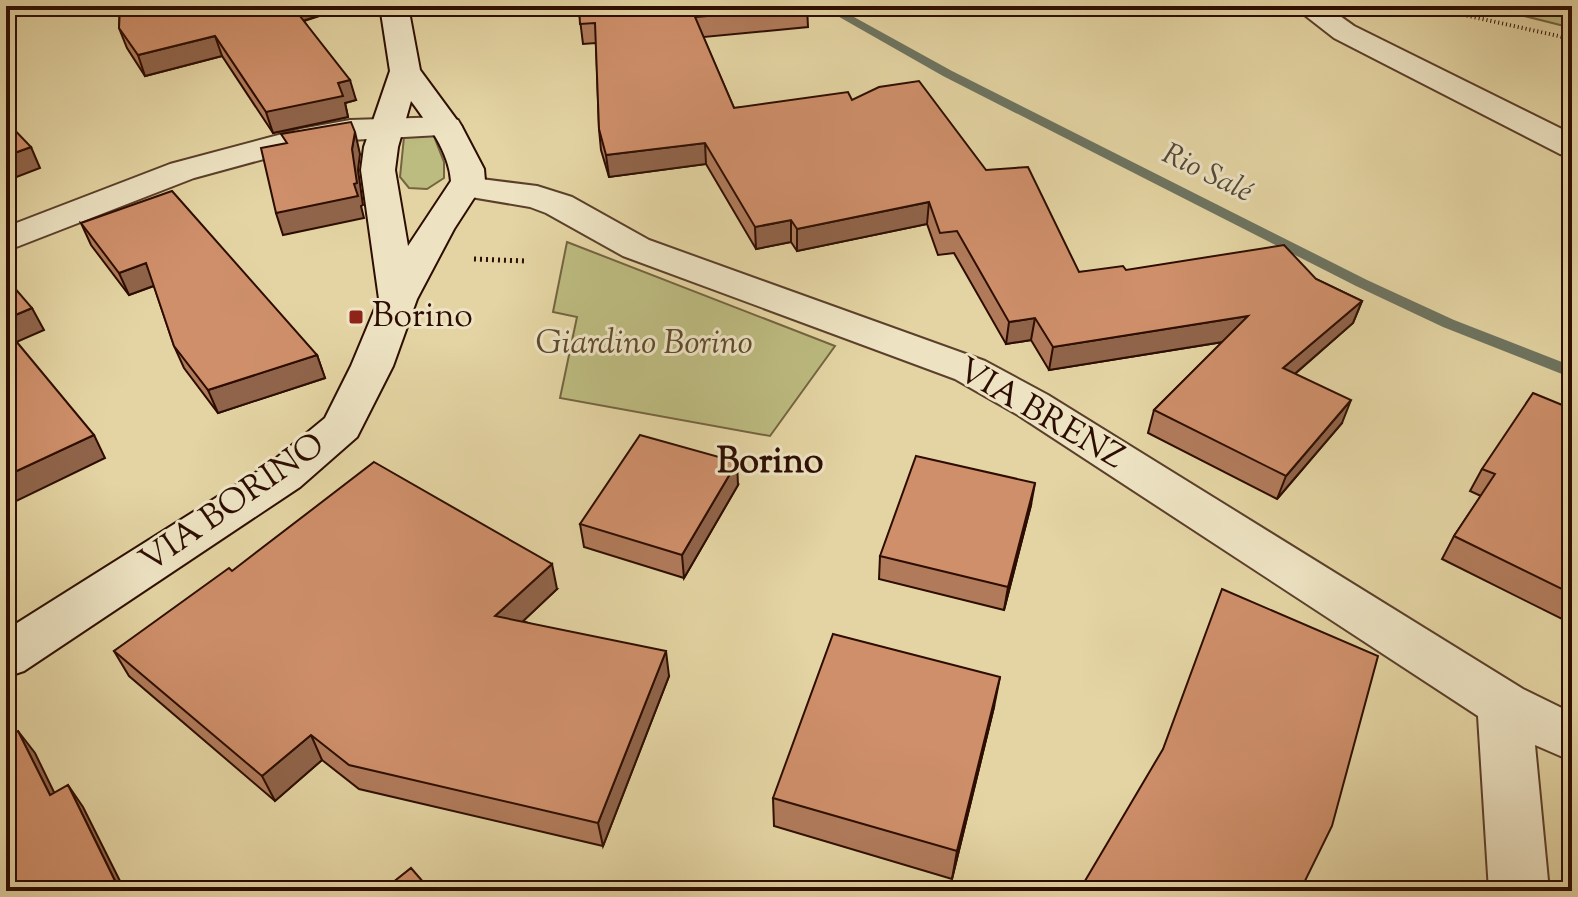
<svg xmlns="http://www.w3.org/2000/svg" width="1578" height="897" font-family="'Sorts Mill Goudy',serif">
<rect width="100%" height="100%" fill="#e4d4a3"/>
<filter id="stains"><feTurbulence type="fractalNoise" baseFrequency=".0025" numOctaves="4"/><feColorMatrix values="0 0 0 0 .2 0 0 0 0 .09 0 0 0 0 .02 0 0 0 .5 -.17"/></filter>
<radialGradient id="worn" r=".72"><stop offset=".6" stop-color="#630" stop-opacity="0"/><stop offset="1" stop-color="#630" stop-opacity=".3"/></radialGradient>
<!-- green -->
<path fill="#bcbb80" stroke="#746440" stroke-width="2" d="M1485 6H1572V28Z
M433 134 444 162V178L427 189 409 188 400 177 404 137Z
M567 242 835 346 770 436 560 398 577 317 553 312Z"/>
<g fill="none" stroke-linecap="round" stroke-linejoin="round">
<!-- stream -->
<path fill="#6d7461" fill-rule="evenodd" d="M820 6H834L952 71 1367 280 1454 320 1572 366V378L1443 327 1356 286 943 76Z"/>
<!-- street casing -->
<g stroke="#5b3f2a" stroke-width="4">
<path id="street" d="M1293 6H1326L1354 26 1572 134V157L1560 154 1334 38Z
M446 117 458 120 462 127 458 134 350 140 315 145 194 178 6 251V227L170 164 301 129 350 120Z
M465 177 537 186 572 197 649 240 985 361 1048 395 1523 689 1572 713V761L1535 745 1549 891H1489L1478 716 1018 415 955 379 623 256 546 213 530 207 453 194 448 187 453 180Z"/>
</g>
<!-- secondary casing -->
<g stroke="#2d0d01" stroke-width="4">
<path id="secondary" d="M380 6H408L420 70 462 127 484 169 485 181 454 229 417 299 393 366 357 437 300 487 24 671 6 677V630L268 465 325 418 351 366 379 299 361 170 364 147 390 71ZM411 101C428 124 449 152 451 181L408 246 395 170 398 147Z"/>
</g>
<!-- path-far1 -->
<path stroke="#2d0d01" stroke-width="4" stroke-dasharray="1 3" stroke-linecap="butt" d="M1424 6 1572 39"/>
<!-- path -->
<path stroke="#2d0d01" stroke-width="5" stroke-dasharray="2 4" stroke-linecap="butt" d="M474 259 526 261"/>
<!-- street -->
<use href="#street" fill="#ede3c3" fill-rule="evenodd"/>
<!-- secondary -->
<use href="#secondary" fill="#ede3c3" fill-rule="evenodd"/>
</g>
<!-- wall -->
<path fill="#b17b5b" stroke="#2d0d01" stroke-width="2" d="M120 6H350L304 21 356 100 345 103 348 117 273 133 222 56 145 76 127 48 119 28Z
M571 6H807L808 27 703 37 734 108 852 100 986 170 1079 272 1126 270 1316 279 1362 301 1353 323 1295 374 1342 423 1277 499 1148 433 1154 410 1223 342 1049 370 1031 340 1006 344 954 253 938 255 927 224 797 251 791 242 756 249 706 164 609 177 601 150 599 129 596 43 583 44 579 11Z
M81 223 317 355 325 378 218 413 184 368 174 346 154 286 129 295 91 245Z
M1572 409V624L1442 559 1454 536 1481 496 1470 491 1482 469Z
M738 485 684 578 584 547 580 524Z
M1031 505 1004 610 879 579 880 556Z
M232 571 557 589 523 621 669 676 603 846 359 789 322 760 275 801 129 676 114 651Z
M994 707 952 879 774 826 773 798Z"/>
<!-- shaded-wall -->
<path fill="#90644a" stroke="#2d0d01" stroke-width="2" d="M291 6H350L296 23Z
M215 36 222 56 145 76 138 55Z
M350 80 356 100 345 103 348 117 273 133 266 112 338 83Z
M355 132 360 154 358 170 363 205 361 206 364 218 283 235 276 213 354 184 352 149Z
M705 143 706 164 609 177 606 155Z
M31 147 40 168 6 181V156Z
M929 202 927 224 797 251V229Z
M791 220V242L756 249 755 227Z
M146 263 156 285 129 295 119 273Z
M1362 301 1353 323 1275 391 1283 368Z
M32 308 44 330 12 344 6 333V319Z
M1248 316 1241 339 1049 370 1053 347Z
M1035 318 1031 340 1006 344 1009 322Z
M317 355 325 378 218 413 208 390Z
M1351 400 1342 423 1277 499 1286 476Z
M94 435 105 458 6 506V476Z
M737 462 738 485 684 578 682 555Z
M1035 483 1031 505 1004 610 1008 587Z
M552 564 557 589 502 641 495 616Z
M666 651 669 676 603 846 598 823Z
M1000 677 994 707 952 879 957 851Z
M18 731 35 753 66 817 50 795Z
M311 735 322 760 275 801 262 776Z
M68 785 83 807 125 891H120Z"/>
<!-- building -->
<path fill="#ce8f6a" stroke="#2d0d01" stroke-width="2" d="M120 6H292L350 80 338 83 343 96 266 112 215 36 138 55 119 28Z
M579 6H807L808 8 695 17 734 108 848 92 852 100 879 87 919 81 986 170 1028 167 1079 272 1123 266 1126 270 1284 245 1316 279 1362 301 1283 368 1351 400 1286 476 1154 410 1248 316 1053 347 1035 318 1009 322 957 231 940 233 929 202 797 229 791 220 755 227 705 143 606 155 599 129 595 23 580 24Z
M6 121 31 147 6 156Z
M351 122 355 132 352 149 357 183 354 184 358 196 276 213 261 148 287 143 281 134Z
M172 191 317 355 208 390 174 346 146 263 119 273 81 223Z
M6 278 32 308 6 319Z
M6 329 94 435 6 476Z
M1533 393 1572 409V594L1454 536 1495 474 1482 469Z
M640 435 737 462 682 555 580 524Z
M916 456 1035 483 1008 587 880 556Z
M374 462 552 564 495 616 666 651 598 823 349 765 311 735 262 776 114 651 229 568 232 571Z
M1222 589 1378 656 1332 826 1300 891H1079L1163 749Z
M833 634 1000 677 957 851 773 798Z
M18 731 50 795 68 785 120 891H6V737Z
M411 868 431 891H382Z"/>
<!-- markers -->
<rect fill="#8f2418" stroke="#ede3c3" stroke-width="3" x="348" y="309" width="16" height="16" rx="4"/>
<g text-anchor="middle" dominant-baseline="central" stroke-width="6" stroke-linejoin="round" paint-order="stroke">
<!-- far-water labels -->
<g font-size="30" font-style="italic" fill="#524939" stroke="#ede3c3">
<text transform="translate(1207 174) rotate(26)">Rio Salé</text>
</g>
<!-- poi labels -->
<g font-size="34" fill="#2d0d01" stroke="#ede3c3" text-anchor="start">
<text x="372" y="317">Borino</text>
</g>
<!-- park labels -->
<g font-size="34" font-style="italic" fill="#5f4a2d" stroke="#ede3c3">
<text x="644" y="344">Giardino Borino</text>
</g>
<!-- street labels -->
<g font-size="34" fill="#2d0d01" stroke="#ede3c3">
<text transform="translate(1040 415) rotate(30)">VIA BRENZ</text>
<text transform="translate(233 504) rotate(-35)">VIA BORINO</text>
</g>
<!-- neighbourhood labels -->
<g font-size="36" font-weight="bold" fill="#2d0d01" stroke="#ede3c3">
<text x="770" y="463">Borino</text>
</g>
</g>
<!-- margin -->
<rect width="1578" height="897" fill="none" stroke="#e4d4a3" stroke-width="32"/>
<rect x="8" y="8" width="1562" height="881" fill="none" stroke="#2d0d01" stroke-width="4"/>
<rect x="16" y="16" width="1546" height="865" fill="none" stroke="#2d0d01" stroke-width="2"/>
<rect width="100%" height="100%" filter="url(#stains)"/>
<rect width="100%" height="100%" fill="url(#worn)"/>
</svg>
